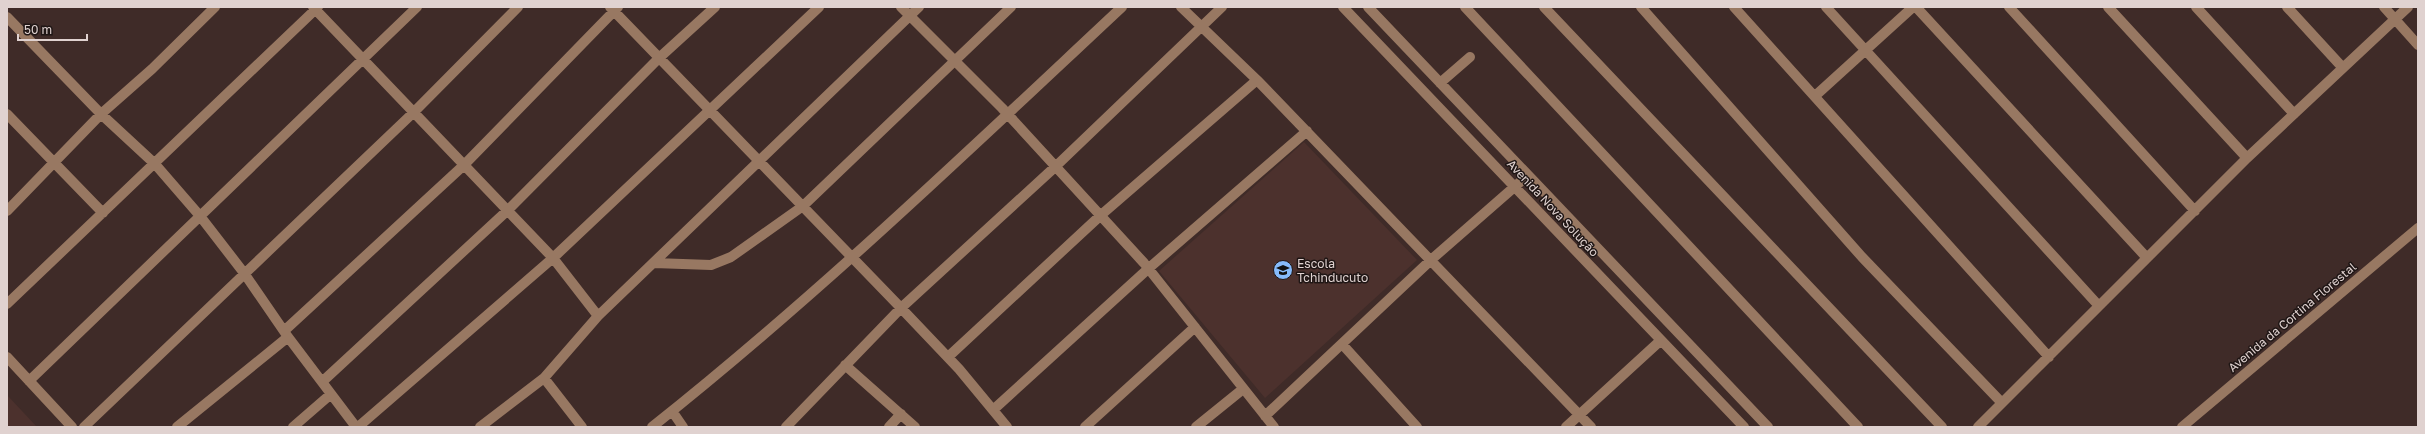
<svg xmlns="http://www.w3.org/2000/svg" width="2425" height="434" font-family="'Golos Text',sans-serif">
<rect width="100%" height="100%" fill="#3f2b28"/>
<!-- built -->
<path fill="#4c312d" d="M1304 142 1417 260 1265 398 1159 271Z
M7 395 37 427H7Z"/>
<g fill="none" stroke-linecap="round" stroke-linejoin="round">
<!-- minor -->
<path stroke="#987862" stroke-width="10" d="M313 7 553 258 598 316
M610 7 901 308 959 369 1007 427
M901 7 1002 108 1144 263 1274 427
M1181 7 1257 80 1591 427
M1343 7 1744 427
M1368 7 1768 427
M1465 7 1858 427
M1544 7 1942 427
M1641 7 1862 257 2002 403
M1734 7 2049 357
M1826 7 2099 306
M1916 7 2147 258
M2009 7 2195 211
M2108 7 2247 158
M2196 7 2294 114
M2287 7 2343 68
M2384 7 2418 45
M7 17 101 114 155 164 200 216 244 273 288 337 356 427
M1440 83 1470 57
M1815 96 1913 7
M7 114 103 213
M7 211 101 114 152 69 215 7
M654 263 711 265 731 257 803 206 1011 7
M7 304 318 7
M284 331 464 165 618 7
M1342 344 1417 427
M7 357 72 427
M948 357 1101 215 1257 80
M845 365 915 427
M544 378 582 427
M29 381 417 7
M323 381 508 210 659 58 715 7
M993 410 1149 268 1307 131
M672 411 683 427
M1265 416 1432 259 1528 175
M84 427 414 112 518 7
M177 427 288 337
M293 427 331 394
M358 427 553 258 819 7
M480 427 544 378 598 316 919 7
M652 427C817 296 969 150 1122 7
M786 427 901 308 1055 167 1222 7
M889 427 901 414
M1085 427 1195 327
M1196 427 1243 389
M1566 427 1660 341
M1978 427 2247 158 2408 7
M2182 427 2418 228"/>
</g>
<!-- icons -->
<defs>
<g id="school-disc" transform="scale(1)"><circle r="9.5" fill="#86bbfb" stroke="#1f1615"/><path d="M0-5L7-2L0 1L-7-2ZM-4 1L0 2.5L4 1V4Q0 6-4 4Z" fill="#111"/></g>
</defs>
<g fill-rule="evenodd">
<use href="#school-disc" x="1283" y="270"/>
</g>
<g text-anchor="middle" dominant-baseline="central" stroke-width="3" stroke-linejoin="round" paint-order="stroke">
<!-- street labels -->
<g font-size="12" fill="#e0d2d0" stroke="#1f1615">
<text transform="translate(1553 208) rotate(47)">Avenida Nova Solução</text>
<text transform="translate(2292 317) rotate(-40)">Avenida da Cortina Florestal</text>
</g>
<!-- poi labels -->
<g font-size="12" fill="#e0d2d0" stroke="#1f1615" text-anchor="start">
<text x="1297" y="263">Escola<tspan x="1297" dy="14">Tchinducuto</tspan></text>
</g>
</g>
<!-- border -->
<rect width="2425" height="434" fill="none" stroke="#e0d2d0" stroke-width="16"/>
<!-- scale -->
<path d="M18 34v6h69v-6" fill="none" stroke="#e0d2d0" stroke-width="2"/>
<text x="24" y="34" font-size="12" fill="#e0d2d0" stroke="#1f1615" stroke-width="3" paint-order="stroke">50 m</text>
</svg>
